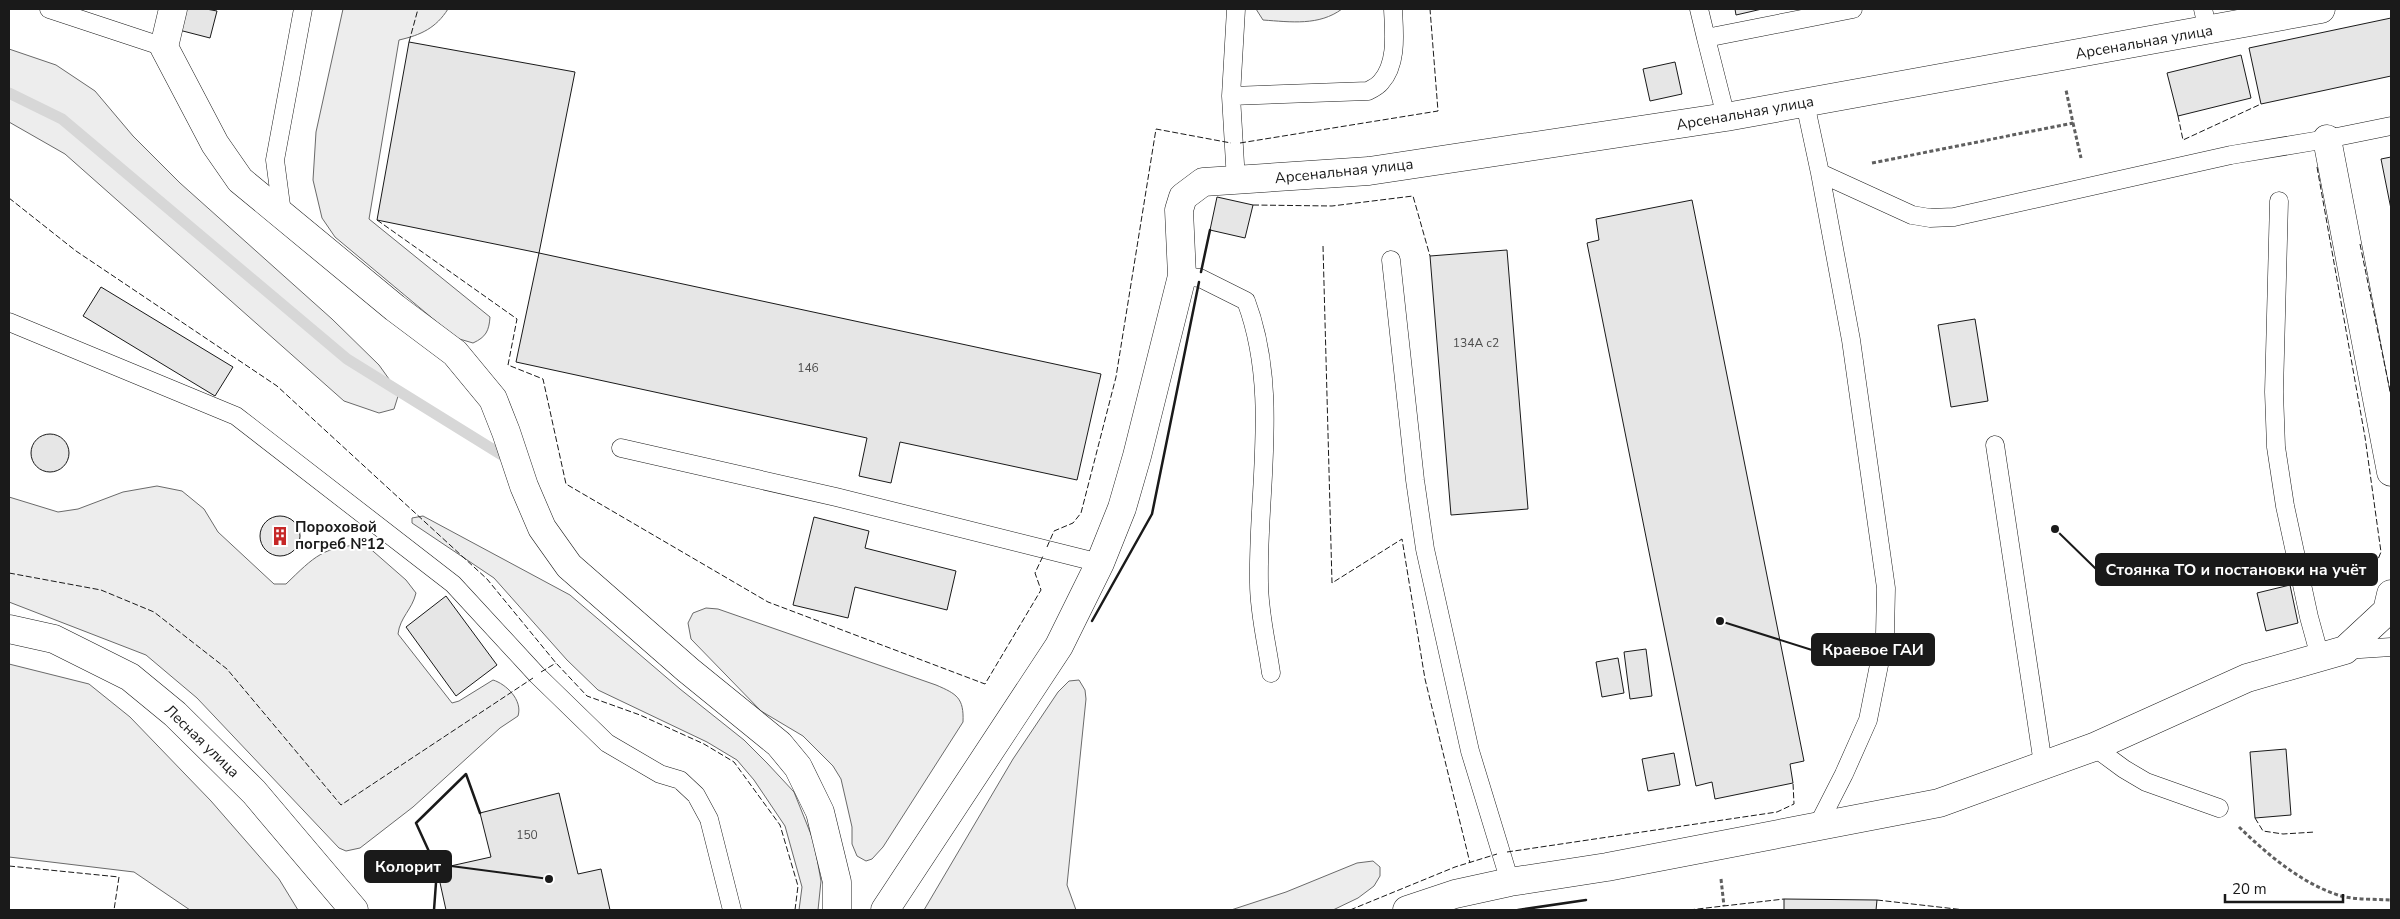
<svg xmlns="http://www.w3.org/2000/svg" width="2400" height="919" font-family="'Nunito Sans',sans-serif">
<rect width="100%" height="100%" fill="#fff"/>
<!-- green -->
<path fill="#ededed" stroke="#6a6a6a" d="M343 9H448C436 28 421 35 399 40L369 219 490 317C489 331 486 337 473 343L456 338 335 237 322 218 313 180 316 132Z
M1256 9H1342C1319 26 1291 22 1263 20Z
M9 49 56 65 95 91 133 136 180 183 332 319 379 365 399 393 394 409 379 413 344 401 65 154 9 122Z
M157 486 182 491 204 509 218 532 274 584H286C314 557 324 545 366 545L406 580 416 593C412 610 400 617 398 634L452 703 459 701 493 680C506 684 523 700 518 716L500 728 413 807 360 848 346 851 339 848 197 698 146 655 9 602V497L58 512 78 509 123 492Z
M423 516 570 595 680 689 744 740 767 763 794 792 814 842 821 881 818 910H799L802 887 785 826 754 780 737 760 707 742 598 690 567 660 494 578 412 523V518Z
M706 608 718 609 936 685C957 694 964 698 963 722L883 847 872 859 866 861 857 856 852 844V827L841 779 833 766 803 736 761 711 691 639 688 623 693 613Z
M9 664 89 684 130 717 211 801 279 879 298 910H190L134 872 9 857Z
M1079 680 1085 690 1086 699 1067 885 1076 910H924L1013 759 1058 692 1069 681Z
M1373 861 1380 867V876L1374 886 1358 898 1333 910H1231L1286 892 1357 863Z"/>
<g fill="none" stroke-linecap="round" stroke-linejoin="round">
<!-- stream -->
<path stroke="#d7d7d7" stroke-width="11" d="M9 93 62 119 347 359 510 460"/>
</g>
<!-- building -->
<path fill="#e6e6e6" stroke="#1a1a1a" d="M184 9H206L217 11 210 38 179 30Z
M1735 9H1762L1736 15Z
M2391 18V76L2261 104 2249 48Z
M409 42 575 72 539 253 377 220Z
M2241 55 2251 98 2178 116 2167 73Z
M1675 62 1682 94 1650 101 1643 69Z
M2391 157V209L2381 159Z
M1217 197 1253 205 1245 238 1210 230Z
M1692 200 1804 761 1790 764 1793 783 1715 799 1712 782 1696 786 1587 243 1599 240 1596 219Z
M1507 250 1528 509 1451 515 1430 256Z
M539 253 1101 374 1077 480 900 442 891 483 859 476 867 438 516 362Z
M101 287 233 367 215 396 83 316Z
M1975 319 1988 401 1951 407 1938 325Z
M31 453a19 19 0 1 1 38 0a19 19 0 1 1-38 0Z
M260 536a20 20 0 1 1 40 0a20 20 0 1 1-40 0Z
M814 517 869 531 865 548 956 571 947 610 855 587 848 618 793 605Z
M2290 585 2298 623 2266 631 2257 593Z
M446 596 497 665 456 696 406 627Z
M1646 649 1652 696 1630 699 1624 652Z
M1618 658 1624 693 1602 697 1596 662Z
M2286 749 2291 815 2255 818 2250 752Z
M1674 753 1680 785 1648 791 1642 759Z
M559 793 578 874 601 869 610 910H446L437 869 491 857 480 813Z
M1784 899 1877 900 1876 910H1784Z"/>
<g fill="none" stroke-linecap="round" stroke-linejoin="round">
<!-- service casing -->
<g stroke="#1a1a1a" stroke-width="19">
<path id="service" d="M49 9 164 47
M1236 9 1231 96 1236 181
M1699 9 1706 38
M2203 9 2208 31
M1231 96 1368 91C1372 89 1378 86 1381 82 1398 63 1394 32 1393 9
M1805 103 1820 173 1912 215 1930 218 1954 217 2231 155 2327 139 2391 126
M1726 117 1706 38 1853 9
M2279 201 2274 392 2276 447 2285 506 2309 617 2320 657
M282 213 275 160 303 9
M1391 260 1415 480 1425 549 1470 751 1510 882
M1182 276 1200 278 1246 301C1280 391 1257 490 1259 583 1259 613 1267 644 1271 673
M9 322 236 416 453 584 537 675 607 743 660 774 680 780 696 795 709 819 732 910
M1995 445 2043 764
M621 448 836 497 1100 563
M2345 650 2391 647
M2094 747 2124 769 2146 782 2219 808
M1818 825 1844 774 1868 720 1885 635 1886 588 1851 340 1820 173"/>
</g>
<!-- minor casing -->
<g stroke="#1a1a1a" stroke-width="29">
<path id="minor" d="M173 9 164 47 215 144 240 180 395 308 455 353 493 399 506 432 524 486 542 528 569 566 688 670 779 744 798 767 820 812 837 882V910
M2327 139 2391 472
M885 910 1059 646 1100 563 1122 508 1137 456 1182 276 1179 210 1183 197 1203 182 1369 171 1726 117 2321 9
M1407 910 1455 894 1510 882 1607 867 1939 803 2094 747 2247 678 2345 650 2387 611 2391 594"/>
</g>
<!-- secondary casing -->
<g stroke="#1a1a1a" stroke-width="29">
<path id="secondary" d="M9 629 54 639 130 677 175 714 254 792 354 910"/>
</g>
<!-- path -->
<path stroke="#5f5f5f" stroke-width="3" stroke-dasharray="4 2.5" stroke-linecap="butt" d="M2073 123 2081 158
M1872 163 2073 123 2066 90
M2239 827C2268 855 2302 884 2341 896 2357 900 2375 899 2391 900
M1721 879 1724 906"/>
<!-- service -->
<use href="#service" stroke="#fff" stroke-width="18"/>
<!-- minor -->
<use href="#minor" stroke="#fff" stroke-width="28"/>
<!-- secondary -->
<use href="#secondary" stroke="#fff" stroke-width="28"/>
<!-- fence -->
<path stroke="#1a1a1a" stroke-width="1" stroke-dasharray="6 2.5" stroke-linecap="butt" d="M409 42 418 9
M2178 116 2183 140 2261 104
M1240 143 1438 111 1430 9
M2317 167 2365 437 2381 552 2371 576
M9 198 76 251 277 386 487 579 556 663 587 696 640 715 704 744 734 762 780 825 798 886 795 910
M1253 205 1332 206 1413 196 1430 256
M377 220 517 319 508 365 543 379 566 484 768 602 985 684 1041 590 1035 573 1043 556
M2360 244 2391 396
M1323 246 1332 583 1402 539 1425 679 1470 863
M1047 547 1054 531 1073 523 1081 513 1116 377 1156 129 1231 143
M9 573 101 590 154 612 227 669 341 805 533 678
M541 672 556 663
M2255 818 2263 831 2283 834 2315 832
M1507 852 1777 812 1794 804 1793 783
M9 866 119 877 114 910
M1877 900 1965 910
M1350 910 1455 867 1497 854
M1689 910 1784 899"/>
<!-- wall -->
<path stroke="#1a1a1a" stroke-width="2.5" d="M1201 272 1210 230
M1092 621 1152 514 1199 282
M434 910 437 869 416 823 466 774 480 813
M1518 910 1586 900"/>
</g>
<!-- icons -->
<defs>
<g id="building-bare" transform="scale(1.5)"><path d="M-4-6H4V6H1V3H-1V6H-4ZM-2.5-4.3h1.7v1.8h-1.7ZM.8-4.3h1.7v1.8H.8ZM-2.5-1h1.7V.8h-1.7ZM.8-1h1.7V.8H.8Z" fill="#c62828" stroke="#fff" stroke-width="2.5" paint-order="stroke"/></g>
</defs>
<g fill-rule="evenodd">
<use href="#building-bare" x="280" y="536"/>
</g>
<g text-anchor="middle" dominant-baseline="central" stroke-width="4" stroke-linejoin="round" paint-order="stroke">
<!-- number labels -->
<g font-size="12" fill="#4d4d4d">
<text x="1476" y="343">134А с2</text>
<text x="808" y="368">146</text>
<text x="527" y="835">150</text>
</g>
<!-- street labels -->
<g font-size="15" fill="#1a1a1a" stroke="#fff">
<text transform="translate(2144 42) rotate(-10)">Арсенальная улица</text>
<text transform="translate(1745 113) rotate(-10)">Арсенальная улица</text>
<text transform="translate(1344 171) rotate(-6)">Арсенальная улица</text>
<text transform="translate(202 741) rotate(44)">Лесная улица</text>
</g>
<!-- poi labels -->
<g font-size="15" font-weight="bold" fill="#1a1a1a" stroke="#fff" text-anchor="start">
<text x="295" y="527">Пороховой<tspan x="295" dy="17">погреб №12</tspan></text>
</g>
</g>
<!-- callouts -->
<path fill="none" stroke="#1a1a1a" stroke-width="2" d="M2055 529L2096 569M1720 621L1812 650M549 879L451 866"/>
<g fill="#1a1a1a" stroke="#fff" stroke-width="2">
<circle cx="2055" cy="529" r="5"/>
<circle cx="1720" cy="621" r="5"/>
<circle cx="549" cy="879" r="5"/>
</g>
<g fill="#1a1a1a" stroke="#1a1a1a" stroke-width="2">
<rect x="2096" y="554" width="281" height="31" rx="5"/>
<rect x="1812" y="634" width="122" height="31" rx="5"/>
<rect x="365" y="851" width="86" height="31" rx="5"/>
</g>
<g font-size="16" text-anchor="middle" font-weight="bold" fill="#fff">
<text x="2236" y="575">Стоянка ТО и постановки на учёт</text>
<text x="1873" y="655">Краевое ГАИ</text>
<text x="408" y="872">Колорит</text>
</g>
<!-- border -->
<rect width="2400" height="919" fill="none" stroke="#1a1a1a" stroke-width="20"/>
<!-- scale -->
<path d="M2225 894v8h118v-8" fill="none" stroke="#1a1a1a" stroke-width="2.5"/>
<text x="2232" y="894" font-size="15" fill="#1a1a1a" stroke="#ffffff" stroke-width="4" paint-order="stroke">20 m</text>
</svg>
